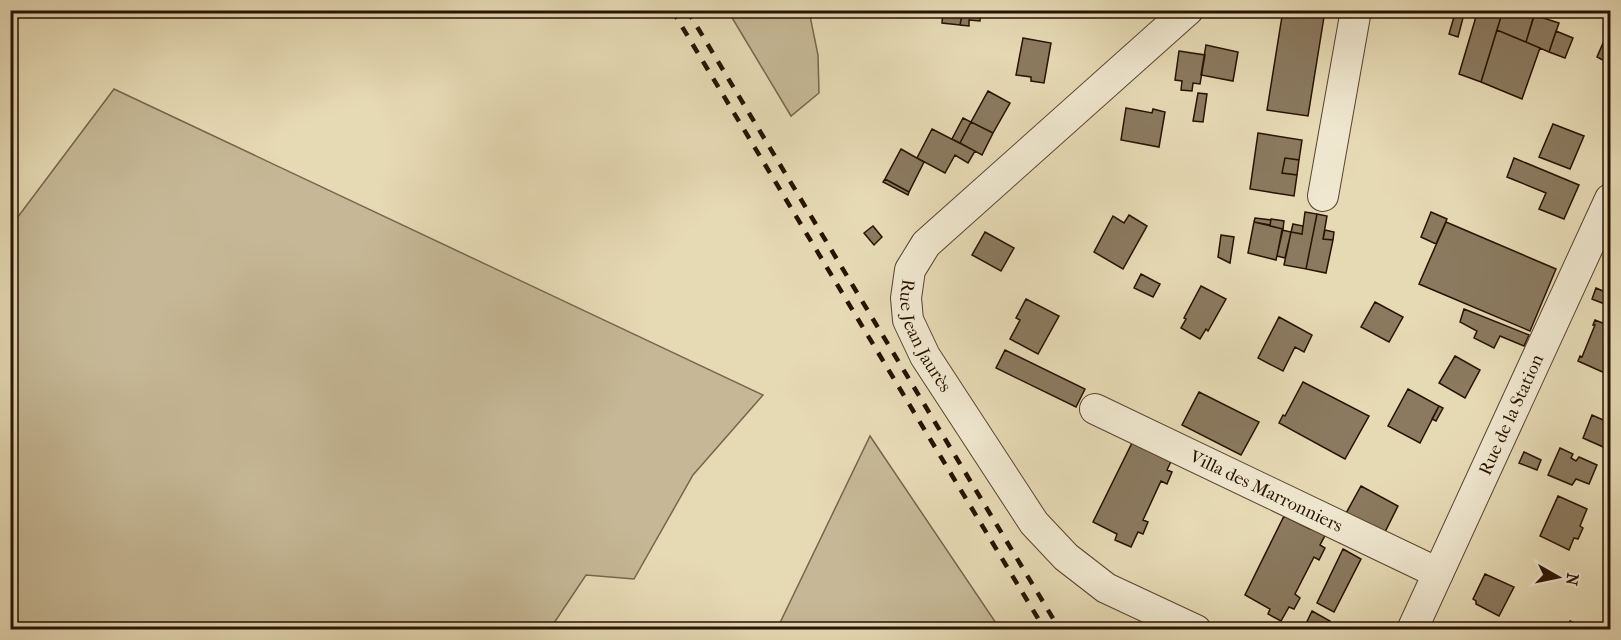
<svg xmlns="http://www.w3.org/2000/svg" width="1621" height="640" font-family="'IM FELL French Canon',serif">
<rect width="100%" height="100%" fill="#e6dab5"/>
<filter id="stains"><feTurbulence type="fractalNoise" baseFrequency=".00333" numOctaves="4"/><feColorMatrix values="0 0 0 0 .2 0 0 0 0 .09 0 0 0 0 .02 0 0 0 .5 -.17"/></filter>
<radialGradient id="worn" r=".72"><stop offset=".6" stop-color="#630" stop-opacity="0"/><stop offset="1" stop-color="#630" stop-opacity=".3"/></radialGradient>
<!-- green -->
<path fill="#c6b896" stroke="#77654c" stroke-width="1.5" d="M728 11H809L818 55 819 93 791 116Z
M114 89 763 395 693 475 634 579 586 575 550 629H11V226Z
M870 436 1000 629H777Z"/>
<!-- building -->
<path fill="#8b7a5f" stroke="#281201" stroke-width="1.5" d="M943 10H963L960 25 942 23Z
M963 10H981L980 21 969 20V26L960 25Z
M1283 10H1331L1324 17 1308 116 1267 110Z
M1456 10H1465L1458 37 1449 34Z
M1478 10H1503L1481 82 1459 74Z
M1503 10H1536L1526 42 1497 30Z
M1534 15 1559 23 1549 52 1526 42Z
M1610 27V64L1597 57Z
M1497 30 1540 48 1522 99 1481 82Z
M1556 31 1573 38 1565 58 1549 52Z
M1023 38 1051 43 1044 83 1031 81V77L1016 75Z
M1206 45 1238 52 1233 81 1201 75Z
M1179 51 1205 55 1200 84 1193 83 1192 91 1181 90 1182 81 1175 80Z
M988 91 1010 103 993 133 971 122Z
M1198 93 1207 94 1203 122 1193 121Z
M1126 108 1152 113 1153 109 1165 112 1159 147 1121 140Z
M963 118 971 122 960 143 952 139Z
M971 122 993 133 982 155 960 143Z
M1553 124 1584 136 1570 169 1539 157Z
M932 129 975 151 968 163 955 155 945 173 917 158Z
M1258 133 1302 140 1299 160 1285 158 1282 173 1297 175 1294 196 1250 189Z
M901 149 924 162 909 192 885 179Z
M1285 158 1299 160 1297 175 1282 173Z
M1514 158 1579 185 1564 219 1539 209 1546 193 1507 177Z
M885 179 909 192 908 195 883 182Z
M1305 212 1317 214 1306 269 1284 265 1291 232 1302 234Z
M1431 212 1447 219 1436 244 1421 237Z
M1317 214 1327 216 1323 239 1333 240 1326 273 1306 269Z
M1129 215 1147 226 1123 269 1094 252 1113 216 1124 223Z
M1255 218 1271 220 1270 225 1254 222Z
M1271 219 1284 221 1283 229 1270 226Z
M1254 222 1283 229 1276 260 1248 253Z
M1446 222 1556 269 1530 331 1419 284Z
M1293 224 1303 226 1302 234 1291 232Z
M873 226 882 237 874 245 864 233Z
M1282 230 1291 232 1285 258 1277 256Z
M1325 230 1334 232 1333 240 1323 239Z
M985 232 1014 248 1001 271 972 255Z
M1221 235 1234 237 1230 263 1218 257Z
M1141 274 1160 284 1153 297 1134 288Z
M1201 286 1226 299 1208 331 1206 329 1200 339 1181 328 1186 319 1184 318Z
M1596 288 1610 294 1607 305 1592 299Z
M1026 299 1059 316 1038 354 1010 339 1020 320 1016 318Z
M1375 302 1403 317 1389 342 1361 327Z
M1464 309 1529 335 1524 346 1500 336 1494 348 1474 338 1477 331 1460 322Z
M1279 317 1312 335 1304 352 1295 347 1283 371 1258 358Z
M1595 320 1610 326V359L1607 368 1609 369 1607 374 1578 361 1580 356 1582 357 1595 325H1593Z
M1005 350 1085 389 1076 407 996 368Z
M1455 356 1480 370 1465 398 1439 383Z
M1303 382 1369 416 1345 459 1279 423 1283 415 1285 416Z
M1408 389 1439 406 1420 443 1388 426Z
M1199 392 1259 422 1241 455 1182 425Z
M1439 406 1443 408 1436 421 1432 419Z
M1592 415 1610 423V450L1583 438Z
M1133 441 1174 455 1167 470 1172 472 1167 484 1161 481 1143 520 1148 522 1143 534 1138 532 1131 547 1115 540 1117 534 1093 522Z
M1560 448 1573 454 1571 458 1576 461 1579 457 1597 465 1589 484 1576 479 1572 485 1548 475Z
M1524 452 1541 460 1537 470 1519 463Z
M1361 486 1398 506 1384 534 1345 515Z
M1558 496 1587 509 1580 526 1583 528 1578 539 1574 538 1569 550 1540 536Z
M1284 516 1310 529 1313 523 1328 530 1320 545 1325 548 1319 560 1314 557 1295 594 1300 598 1294 609 1289 607 1281 621 1268 614 1270 609 1245 595Z
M1343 549 1361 559 1334 612 1317 603Z
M1485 574 1514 587 1499 616 1476 604V601L1473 599Z
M1312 611 1330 621 1326 630H1303Z
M1570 621 1587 629V630H1566Z"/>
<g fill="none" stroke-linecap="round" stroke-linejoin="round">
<!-- minor casing -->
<g stroke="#58442e" stroke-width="32">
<g id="minor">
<path id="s1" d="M1188 10 926 244 910 270 906 298 908 320 925 356 1034 523 1066 557 1106 588 1196 630"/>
<path d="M1323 196 1356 10"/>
<path id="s2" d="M1095 409 1438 573"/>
<path id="s3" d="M1412 630 1610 199"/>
</g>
</g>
<!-- minor -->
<use href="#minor" stroke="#efe7cf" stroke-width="30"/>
<!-- rail -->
<path stroke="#281201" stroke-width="4.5" stroke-dasharray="10 10" stroke-linecap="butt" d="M672 10 1045 630
M687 10 1060 630"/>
</g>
<g text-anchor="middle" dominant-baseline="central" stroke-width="4.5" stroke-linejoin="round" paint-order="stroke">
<!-- street labels -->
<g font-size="18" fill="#281201" stroke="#efe7cf">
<text stroke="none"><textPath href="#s1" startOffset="452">Rue Jean Jaurès</textPath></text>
<text stroke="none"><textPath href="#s3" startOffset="237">Rue de la Station</textPath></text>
<text stroke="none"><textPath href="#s2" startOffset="190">Villa des Marronniers</textPath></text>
</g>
</g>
<!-- margin -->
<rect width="1621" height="640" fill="none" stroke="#e6dab5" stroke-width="36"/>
<rect x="12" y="12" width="1597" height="616" fill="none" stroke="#281201" stroke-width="3"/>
<rect x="18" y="18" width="1585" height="604" fill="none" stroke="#281201" stroke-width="1.5"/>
<!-- north arrow -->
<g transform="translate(1558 577) rotate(99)" stroke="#efe7cf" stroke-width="4.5" paint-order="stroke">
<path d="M0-4.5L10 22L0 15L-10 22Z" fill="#281201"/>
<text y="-9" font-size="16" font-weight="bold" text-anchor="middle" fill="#281201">N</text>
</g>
<rect width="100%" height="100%" filter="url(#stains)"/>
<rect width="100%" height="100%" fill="url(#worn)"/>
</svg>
